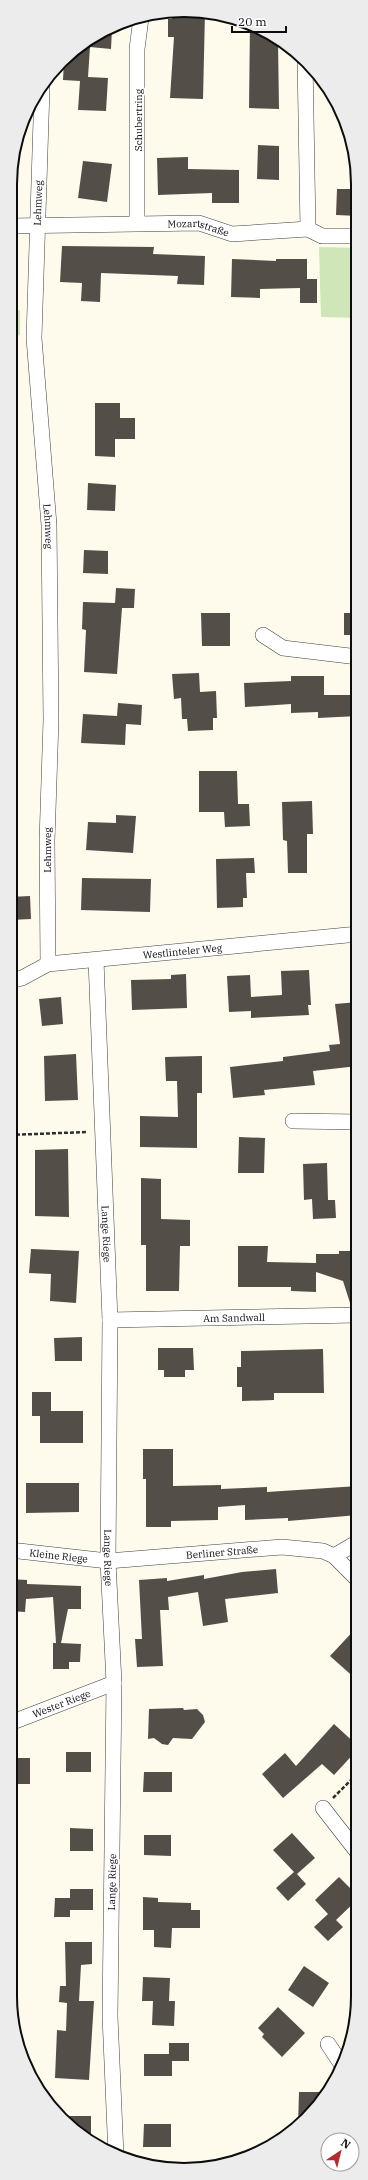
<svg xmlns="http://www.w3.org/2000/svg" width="368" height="2180" font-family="'IBM Plex Serif',serif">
<rect width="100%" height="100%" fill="#fefbec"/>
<!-- green -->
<path fill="#cee6b8" d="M319 247 358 248V318L321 317Z
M20 310V335L10 337V312Z"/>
<!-- building -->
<path fill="#544e49" d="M190 11 205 12 203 99 170 98 174 37H168V19H172V13Z
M250 23 278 42 279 109 249 108Z
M112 29 111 49 90 47 88 77 108 78 106 111 78 110 80 81 63 80 64 60 69 53Z
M258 145 279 146V180L257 179Z
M188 157V169L239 170V203H212V193L158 195 157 158Z
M83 161 112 164 107 202 78 198Z
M337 189H358V216L336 215Z
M62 246 154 247 153 254 205 256 204 285 177 284 178 276 101 273 100 302 81 301 82 283 60 282Z
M232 259 276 261V259H307V279H317V303H300V288L260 289V298L231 297Z
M95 403H120V418H135V439H115V457L95 456Z
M88 483 116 485 115 511 87 510Z
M84 550 108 551V574L83 573Z
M116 588 135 589 134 608H122L117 674 84 672 86 630 82 629 83 602 115 603Z
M201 613H230V646H202Z
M344 613H358V635H344Z
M199 673 200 692 216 691 217 718H213V730L188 731 187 719H182L181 698 174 699 172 674Z
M291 676H324V695H358V716L318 718V712L291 713V704L245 707 244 683 291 681Z
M118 703 142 705 141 725 126 724 125 745 81 743 83 714 117 716Z
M199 771H237L238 804H249L250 826 225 827 224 812H199Z
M312 801 313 834H307V873H288L287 841 283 840 282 802Z
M116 815 136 816 133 853 86 850 88 822 116 823Z
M254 858 255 873H246L247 898H243V907L217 908 216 859Z
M82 878 151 879 150 912 81 910Z
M30 896 31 919 10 920V897Z
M309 970 311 1005H308L309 1015 251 1018V1011L229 1012 227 976 250 975 251 997 282 995 281 971Z
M186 974 187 1008 132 1010 131 980 171 979V975Z
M61 997 63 1024 42 1026 39 999Z
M358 1002V1037L355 1038 358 1066 313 1071 315 1085 264 1090 265 1095 233 1098 230 1067 283 1061V1057L330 1051 329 1045 340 1044 335 1004Z
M76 1054 78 1100 45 1101 44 1056Z
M202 1056V1093H197V1148L140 1147V1116L178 1117 177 1081H166L165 1057Z
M239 1137 265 1138 264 1173H238Z
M68 1149 69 1217 35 1216V1150Z
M327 1163 328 1200H335L336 1218 313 1219 312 1199 304 1200 303 1164Z
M141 1178 161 1179V1219L190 1220V1246H180L179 1291H146V1245H141Z
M238 1246H268L267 1262 316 1263V1292L291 1291V1287H238Z
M31 1249 79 1251 76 1303 50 1301 51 1274 29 1273Z
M339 1251H358V1306H351L343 1281 316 1272V1254H339Z
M82 1337V1361H55L54 1338Z
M158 1348H193L194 1370H185V1377H164V1370H158Z
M323 1349 324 1393H274V1400L242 1401V1387H237V1367H241V1351Z
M32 1392H51V1411H83V1443H40V1416H32Z
M143 1449H173V1486L221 1485V1489L267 1487V1492L358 1486V1515L288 1521V1518L245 1520V1505L218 1507V1520L171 1521V1527H146V1479H143Z
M26 1483H79V1512L26 1513Z
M276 1569 278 1593 225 1599 228 1622 203 1626 198 1592 168 1597 169 1610H160L163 1666 137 1667 135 1639H142L139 1580 167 1578V1581L204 1575V1579L242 1572Z
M10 1579 27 1580V1584L81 1586V1609H68L61 1643 81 1644 80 1662H69V1669H53V1643H56L53 1597 26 1599 25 1612 10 1611Z
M358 1626V1681L330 1656Z
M183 1708 184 1710 197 1709 203 1715 205 1722 192 1739 173 1738 168 1745 162 1744 154 1738 148 1739 149 1709Z
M334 1724 358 1746V1749L334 1775 322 1764 283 1798 262 1774 285 1753 296 1766Z
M66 1752H91V1772H66Z
M10 1758H30V1784H10Z
M144 1772H172V1792H143Z
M70 1828 93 1829V1851H70Z
M292 1833 315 1858 297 1874 306 1884 288 1901 276 1888 294 1872 273 1850Z
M144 1835H171V1856L144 1855Z
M339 1877 358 1896V1899L336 1920 343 1927 328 1941 314 1927 328 1914 315 1900Z
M70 1889H93V1910H70V1917H54L55 1898H70Z
M143 1897 158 1898V1902L191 1903V1910H200V1928H172L171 1948 154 1947V1930H143Z
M65 1942H92V1964L81 1965 79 2001H94L89 2080 55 2078 57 2030 66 2031 67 2003 59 2002 60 1986H66Z
M304 1966 329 1983 313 2007 288 1990Z
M143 1977 170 1978 169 2001H175L174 2026 152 2025 153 2001H142Z
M278 2007 305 2033 282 2057 262 2037 264 2034 258 2028Z
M169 2043H189V2061H172V2076H144V2054H169Z
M299 2092H325L298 2127Z
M59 2116H91V2139L61 2119Z
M144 2124H171V2147H143Z"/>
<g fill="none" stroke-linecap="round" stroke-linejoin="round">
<!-- minor casing -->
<g stroke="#3f3f3f" stroke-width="16">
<g id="minor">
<path d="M305 60 308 229"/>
<path id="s1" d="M42 89 34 338 49 525 51 720 47 841 48 964"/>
<path d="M137 223V49L141 18"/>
<path id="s2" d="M10 226 199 223 232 234 308 229 322 236H358"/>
<path d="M263 635 283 648 358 657"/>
<path id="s3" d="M96 960 110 1320 108 1561 114 1683 110 2016 116 2156"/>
<path id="s4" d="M10 981 22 978 48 964 358 934"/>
<path d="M293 1121 358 1122"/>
<path id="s5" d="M110 1320 358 1315"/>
<path id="s6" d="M10 1550 108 1561 282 1547 323 1551 334 1556 358 1580"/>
<path d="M334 1556 358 1542"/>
<path id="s7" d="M10 1723 114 1683"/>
<path d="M323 1808 358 1853"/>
<path d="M328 2044 342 2065"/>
</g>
</g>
<!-- path -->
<path stroke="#2e2e2e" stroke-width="2.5" stroke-dasharray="4 2" stroke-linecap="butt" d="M10 1135 86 1132
M333 1798 358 1773"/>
<!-- minor -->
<use href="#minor" stroke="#fff" stroke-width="15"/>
</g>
<g text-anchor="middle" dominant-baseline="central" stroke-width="4" stroke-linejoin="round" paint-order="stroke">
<!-- street labels -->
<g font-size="10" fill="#0c0c0c" stroke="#fff">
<text transform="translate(138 120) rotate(-90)">Schubertring</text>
<text transform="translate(38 203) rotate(-88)">Lehmweg</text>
<text stroke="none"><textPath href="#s2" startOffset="189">Mozartstraße</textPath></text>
<text stroke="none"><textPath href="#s1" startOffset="438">Lehmweg</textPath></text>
<text transform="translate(47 850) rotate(-90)">Lehmweg</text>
<text stroke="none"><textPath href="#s4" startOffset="177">Westlinteler Weg</textPath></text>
<text stroke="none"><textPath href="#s3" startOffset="274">Lange Riege</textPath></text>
<text stroke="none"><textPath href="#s5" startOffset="124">Am Sandwall</textPath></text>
<text stroke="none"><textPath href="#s6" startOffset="213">Berliner Straße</textPath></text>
<text stroke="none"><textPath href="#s6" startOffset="49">Kleine Riege</textPath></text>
<text stroke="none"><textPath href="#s3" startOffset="598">Lange Riege</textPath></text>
<text stroke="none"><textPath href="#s7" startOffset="55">Wester Riege</textPath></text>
<text transform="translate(112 1882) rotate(-89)">Lange Riege</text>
</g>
</g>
<!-- crop -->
<path d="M0 0H368V2180H0ZM184 17H184A167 167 0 0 1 351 184V1996A167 167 0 0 1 184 2163H184A167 167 0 0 1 17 1996V184A167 167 0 0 1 184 17Z" fill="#ececec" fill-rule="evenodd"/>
<path fill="none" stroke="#0c0c0c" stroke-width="2" d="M184 17H184A167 167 0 0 1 351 184V1996A167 167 0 0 1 184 2163H184A167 167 0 0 1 17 1996V184A167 167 0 0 1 184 17Z"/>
<!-- north arrow -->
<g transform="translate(340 2152) rotate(35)"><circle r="19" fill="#ffffff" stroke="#9e9e9e"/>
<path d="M0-3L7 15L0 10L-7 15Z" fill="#b42c2d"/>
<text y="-6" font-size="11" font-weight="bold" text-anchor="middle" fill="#0c0c0c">N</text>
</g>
<!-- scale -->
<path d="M232 26v6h54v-6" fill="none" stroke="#0c0c0c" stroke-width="2"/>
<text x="238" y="26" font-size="12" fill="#0c0c0c" stroke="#ffffff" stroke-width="3" paint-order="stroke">20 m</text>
</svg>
